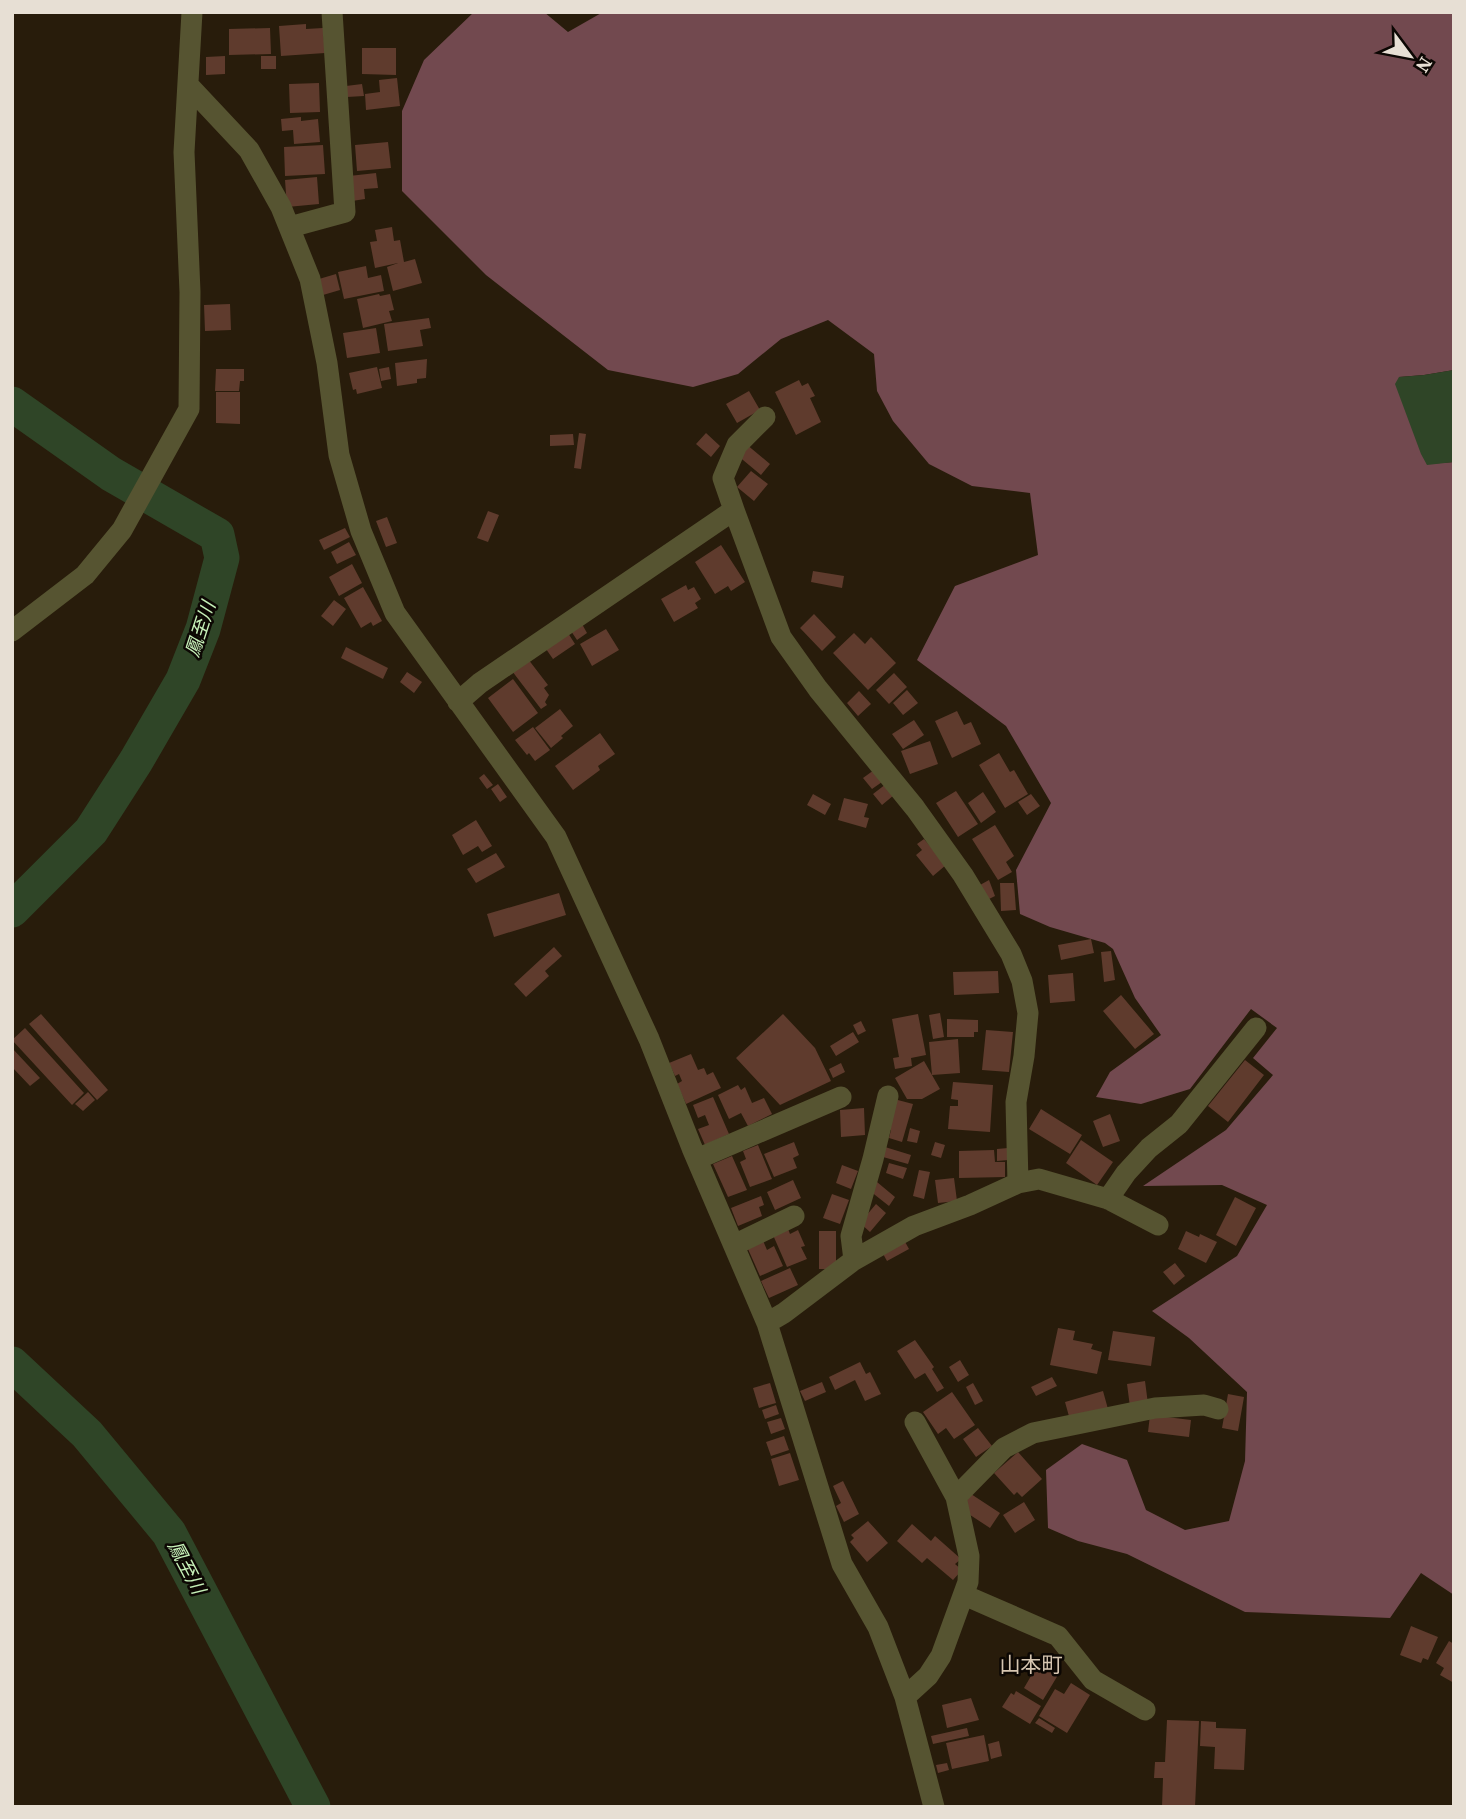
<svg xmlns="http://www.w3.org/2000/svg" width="1466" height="1819" font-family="'Source Serif 4','Noto Sans JP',serif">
<rect width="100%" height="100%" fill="#281c0b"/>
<!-- forest -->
<path fill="#72494f" d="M474 12H544L568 32 603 12H1454V370L1424 375 1399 377 1427 464 1454 462V1595L1421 1573 1390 1618 1245 1612 1127 1554 1078 1541 1048 1528 1046 1470 1082 1444 1127 1460 1146 1510 1185 1530 1229 1521 1245 1461 1247 1392 1189 1338 1152 1311 1237 1256 1267 1205 1222 1185 1143 1186 1226 1130 1273 1075 1253 1058 1277 1028 1251 1009 1190 1089 1141 1104 1096 1097 1110 1072 1161 1035 1135 998 1113 949 1105 943 1050 927 1020 914 1016 870 1051 803 1006 726 917 660 955 586 1038 555 1030 493 972 486 929 464 893 421 877 391 874 354 828 320 781 339 738 374 693 387 608 370 486 275 402 191V111L424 60Z"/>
<!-- water -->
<path fill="#2f4527" d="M1454 370V462L1427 465 1421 454 1395 384 1399 377 1424 375Z"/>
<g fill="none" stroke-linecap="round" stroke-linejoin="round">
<!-- river -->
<path stroke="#2f4527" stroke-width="35" d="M12 404 111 474 217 535 222 558 203 629 183 680 136 761 91 831 12 910
M12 1364 87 1434 169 1533 313 1807"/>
</g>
<!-- building -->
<path fill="#5f3b2d" d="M306 24V29L323 28 325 53 281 56 279 26Z
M270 28 271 54 229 55V29Z
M362 48H396V75L362 74Z
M225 56V74L206 75V57Z
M261 56H276V69H261Z
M397 78 400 106 366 110 365 94 380 92 379 80Z
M319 83 320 112 290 113 289 84Z
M362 84 364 96 347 97 346 86Z
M301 117V121L318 119 320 142 294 144 293 130 282 131 281 119Z
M388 142 391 168 357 171 355 145Z
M323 145 325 174 285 176 284 147Z
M376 173 378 188 364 189 365 199 352 201 349 176Z
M317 177 319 204 287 207 285 180Z
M392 227 394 241 400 240 404 262 415 259 422 283 393 291 387 267 398 263 375 268 370 242 377 241 375 230Z
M366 266 368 278 381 275 384 291 344 299 338 272Z
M336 274 340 290 323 295 319 279Z
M379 294 380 296 390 294 394 310 389 311 392 321 363 328 357 299Z
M230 304 231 330 205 331 204 305Z
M429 318 431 328 420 330 423 346 388 351 384 324Z
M376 328 380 353 347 358 343 333Z
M427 359 426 378 417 379V383L397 386 395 363Z
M377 367 382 388 357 394 356 389 353 390 349 373Z
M389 367 391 379 381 381 379 369Z
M216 369H244V381H240L239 391H215Z
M799 380 802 386 808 383 815 396 810 398 821 422 796 435 775 392Z
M749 391 760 410 737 423 726 404Z
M216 392H240V424L216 423Z
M579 433 586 434 581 469 574 468Z
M706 433 720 446 711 457 696 444Z
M573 434 574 445 550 446V435Z
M746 444 770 464 761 475 737 455Z
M751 471 768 484 754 501 737 487Z
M488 511 499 515 488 542 477 538Z
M387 517 397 543 386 547 376 521Z
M345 528 350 537 324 550 319 540Z
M349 542 356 555 337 564 331 552Z
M721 545 745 582 731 591 728 586 715 594 695 562Z
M352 564 362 583 339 596 329 577Z
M813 571 844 576 842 588 811 582Z
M686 585 688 590 694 587 701 599 695 603 698 608 674 622 661 599Z
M363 587 382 621 373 626 371 622 361 628 344 598Z
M334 600 346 609 333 626 321 616Z
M814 614 836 637 822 651 800 628Z
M582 624 587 633 577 640 571 631Z
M606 629 619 650 592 666 580 644Z
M568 633 575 644 553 659 546 649Z
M854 633 865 644 871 637 896 663 868 690 833 653Z
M346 647 388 668 383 679 341 658Z
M528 659 548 685 544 688 549 695 545 702 547 705 541 709 512 671Z
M407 672 422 682 414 693 400 682Z
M894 673 907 687 889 704 876 690Z
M513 679 538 713 513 732 488 698Z
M907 690 918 703 903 715 893 703Z
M859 691 871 704 858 716 847 703Z
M560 709 573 726 561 736 563 738 551 748 535 728Z
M957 711 964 725 971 722 981 744 952 758 935 721Z
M914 720 924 735 903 749 892 734Z
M533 727 550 750 535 761 529 753 527 755 515 740Z
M600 733 615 754 598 766 600 770 573 790 555 766Z
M930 741 938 764 910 774 901 751Z
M999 753 1010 772 1014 770 1028 794 1005 808 979 765Z
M874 770 882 782 872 789 863 778Z
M484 774 493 785 487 789 479 778Z
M498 784 507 797 500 802 491 789Z
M886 784 894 795 882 805 873 794Z
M956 791 978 824 958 837 936 803Z
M983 792 996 812 981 823 968 803Z
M813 794 831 804 825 815 807 805Z
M1031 794 1040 806 1027 815 1018 802Z
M844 798 868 804 864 817 869 818 866 828 838 820Z
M476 820 492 846 482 852 478 846 463 855 452 835Z
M995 825 1014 856 1006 862 1012 872 998 880 972 839Z
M924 839 946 865 933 876 916 855 922 850 917 844Z
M496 853 505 867 476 883 467 869Z
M989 880 995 896 987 900 980 885Z
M1000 883H1014L1016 910 1001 911Z
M559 893 566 915 494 937 487 914Z
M1091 939 1094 953 1061 960 1058 945Z
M554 947 562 956 545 971 549 976 526 997 514 984Z
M1111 951 1115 980 1104 982 1101 952Z
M998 971 999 993 954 995 953 972Z
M1073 973 1075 1001 1050 1003 1048 975Z
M1121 995 1154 1034 1135 1049 1103 1011Z
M940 1013 944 1037 933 1039 929 1015Z
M41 1014 108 1090 97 1100 29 1024Z
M783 1014 815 1048 831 1081 780 1105 736 1058Z
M918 1014 926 1055 911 1058 912 1066 895 1069 893 1058 899 1057 892 1019Z
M947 1019 978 1020V1032H974V1037H947Z
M861 1021 866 1031 858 1035 853 1025Z
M25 1028 84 1093 72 1105 12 1040Z
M986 1030 1013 1032 1009 1072 982 1070Z
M853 1032 859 1042 836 1056 830 1046Z
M958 1039 960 1073 932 1075 929 1042Z
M12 1048 40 1078 30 1086 12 1067Z
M691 1054 698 1070 704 1068 707 1075 713 1072 721 1088 686 1104 677 1084 682 1081 679 1074 675 1076 669 1063Z
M1245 1060 1264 1075 1228 1122 1208 1106Z
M924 1061 940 1089 922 1099H907L895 1078Z
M841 1063 845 1072 833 1078 829 1069Z
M953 1082 993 1085 990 1132 948 1129 950 1106H958V1100L951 1099Z
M738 1085 741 1090 745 1087 752 1103 764 1098 772 1114 748 1126 741 1113 729 1119 718 1095Z
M88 1092 95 1100 83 1111 75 1104Z
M713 1097 729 1134 705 1145 698 1129 709 1125 705 1115 698 1118 693 1105Z
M894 1099 913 1104 902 1142 889 1138 891 1130 886 1128Z
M864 1108 865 1135 841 1137 840 1110Z
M1041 1109 1082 1135 1070 1154 1029 1129Z
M1110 1114 1120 1141 1103 1147 1093 1121Z
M910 1128 920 1131 917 1143 907 1141Z
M1081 1140 1113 1162 1097 1185 1066 1163Z
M794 1142 799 1155 793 1158 797 1168 774 1177 764 1154Z
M935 1142 945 1145 941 1158 931 1155Z
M758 1145 772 1179 750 1187 740 1162 746 1159 743 1151Z
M885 1147 911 1155 908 1164 883 1157Z
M1008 1148V1160L997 1161V1149Z
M994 1150 995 1162H1005V1177L959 1178V1151Z
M732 1156 747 1190 728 1197 713 1164Z
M889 1163 907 1168 903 1179 886 1173Z
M842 1165 858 1171 851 1189 836 1183Z
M919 1170 930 1172 924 1199 913 1196Z
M954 1178 957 1201 938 1203 935 1180Z
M793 1180 801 1198 775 1210 767 1192Z
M877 1182 895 1197 889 1206 870 1191Z
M832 1194 849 1200 840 1224 823 1218Z
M761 1196 764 1205 759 1207 762 1216 738 1226 731 1208Z
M1235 1197 1256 1208 1236 1246 1216 1235Z
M876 1204 886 1213 870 1232 860 1223Z
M788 1229 790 1234 798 1230 805 1246 801 1247 807 1259 787 1267 773 1235Z
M819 1231H836V1269H819Z
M1186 1231 1199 1237 1200 1234 1217 1242 1206 1263 1178 1249Z
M761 1236 767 1250 774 1246 783 1266 760 1276 748 1249Z
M904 1240 909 1249 887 1261 882 1252Z
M1175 1263 1185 1276 1174 1285 1163 1272Z
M790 1268 798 1285 769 1298 761 1281Z
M1058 1328 1075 1331 1073 1340 1093 1344 1091 1349 1102 1352 1097 1374 1050 1365Z
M1113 1331 1155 1337 1151 1366 1108 1360Z
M915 1340 934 1367 932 1369 944 1388 937 1392 925 1373 915 1379 897 1351Z
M960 1360 969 1375 958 1382 949 1367Z
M860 1362 866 1374 870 1372 881 1394 865 1401 855 1380 835 1390 829 1377Z
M1052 1377 1057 1386 1036 1396 1031 1387Z
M1145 1381 1148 1404 1130 1407 1127 1384Z
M822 1382 826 1392 805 1401 800 1391Z
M770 1383 776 1403 759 1408 753 1388Z
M973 1383 983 1401 975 1405 966 1387Z
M1103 1391 1108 1409 1070 1420 1065 1402Z
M952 1392 975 1425 954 1439 946 1428 938 1434 923 1412Z
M1228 1394 1244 1397 1238 1431 1222 1428Z
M776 1405 779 1414 765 1419 762 1410Z
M1150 1415 1191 1420 1189 1437 1148 1432Z
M781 1418 785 1429 771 1434 767 1422Z
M978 1428 992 1446 976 1457 963 1439Z
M784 1436 789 1450 771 1456 766 1442Z
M1018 1452 1042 1479 1022 1497 1017 1492 1014 1495 994 1473Z
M790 1453 799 1480 779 1486 771 1459Z
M843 1481 859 1514 844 1522 836 1506 841 1503 833 1486Z
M971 1494 1000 1513 990 1528 961 1509Z
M1024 1502 1035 1520 1015 1533 1003 1515Z
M868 1521 888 1543 867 1562 850 1542 854 1538 851 1535Z
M912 1524 931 1541 935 1536 961 1559 955 1564 962 1570 953 1580 927 1558 922 1563 897 1541Z
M1411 1626 1438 1637 1428 1660 1423 1658 1421 1663 1400 1655Z
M1449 1641 1454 1644V1683L1440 1675 1444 1668 1436 1663Z
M1038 1664 1058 1675 1043 1700 1024 1688Z
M1071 1683 1090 1695 1067 1733 1039 1716 1055 1689 1064 1694Z
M1016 1691 1041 1706 1030 1724 1002 1707 1011 1693 1014 1695Z
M971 1698 979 1720 947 1728 942 1705Z
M1039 1718 1055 1728 1052 1733 1035 1723Z
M1167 1720 1199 1721 1195 1807H1162L1163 1778H1154L1155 1762H1165Z
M1201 1721 1216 1722V1728L1246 1729 1244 1770 1214 1769 1215 1747 1200 1746Z
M967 1728 969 1736 933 1744 931 1736Z
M984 1735 989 1761 952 1769 946 1743Z
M999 1741 1002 1756 991 1759 988 1744Z
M947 1763 949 1770 938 1773 936 1765Z"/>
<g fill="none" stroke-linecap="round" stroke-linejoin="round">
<!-- minor -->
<path stroke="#565431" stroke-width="21" d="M189 86 249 150 281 207 310 279 327 363 339 455 361 531 395 613 556 837 649 1039 692 1148 767 1323 842 1564 878 1627 905 1697 934 1807
M290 227 345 212 332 12
M734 510 723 478 737 445 765 417
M12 631 85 575 122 530 189 409 190 292 184 152 192 12
M458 702 480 683 734 510 781 637 818 689 915 808 963 875 1011 954 1022 981 1028 1013 1024 1056 1016 1102 1018 1183 970 1205 914 1226 854 1260 784 1313 767 1323
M697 1159 841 1097
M1018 1183 1039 1179 1108 1199 1158 1225
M1108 1199 1126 1173 1149 1148 1179 1124 1256 1028
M734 1245 794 1216
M854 1260 851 1236 873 1159 888 1096
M915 1422 956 1497
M964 1595 1058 1636 1093 1680 1145 1710
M905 1697 928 1676 941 1656 968 1582 969 1556 956 1497 1004 1448 1033 1433 1155 1408 1204 1405 1218 1409"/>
</g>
<g text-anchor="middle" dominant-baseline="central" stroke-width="5" stroke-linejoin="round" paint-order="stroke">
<!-- water labels -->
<g font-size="19" font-style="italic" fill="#c6f0b8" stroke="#0c0703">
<text transform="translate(200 629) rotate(-72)">鳳至川</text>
<text transform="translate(187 1567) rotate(62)">鳳至川</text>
</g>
<!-- quarter labels -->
<g font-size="21" fill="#d7c6b1" stroke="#0c0703">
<text x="1031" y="1664">山本町</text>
</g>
</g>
<!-- border -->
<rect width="1466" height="1819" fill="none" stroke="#e7dfd4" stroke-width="28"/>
<!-- north arrow -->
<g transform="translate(1410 56) rotate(122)" stroke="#0c0703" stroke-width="5" paint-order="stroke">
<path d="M0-5L12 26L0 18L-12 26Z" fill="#e7dfd4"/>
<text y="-10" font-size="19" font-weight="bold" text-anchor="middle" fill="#e7dfd4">N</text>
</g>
</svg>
